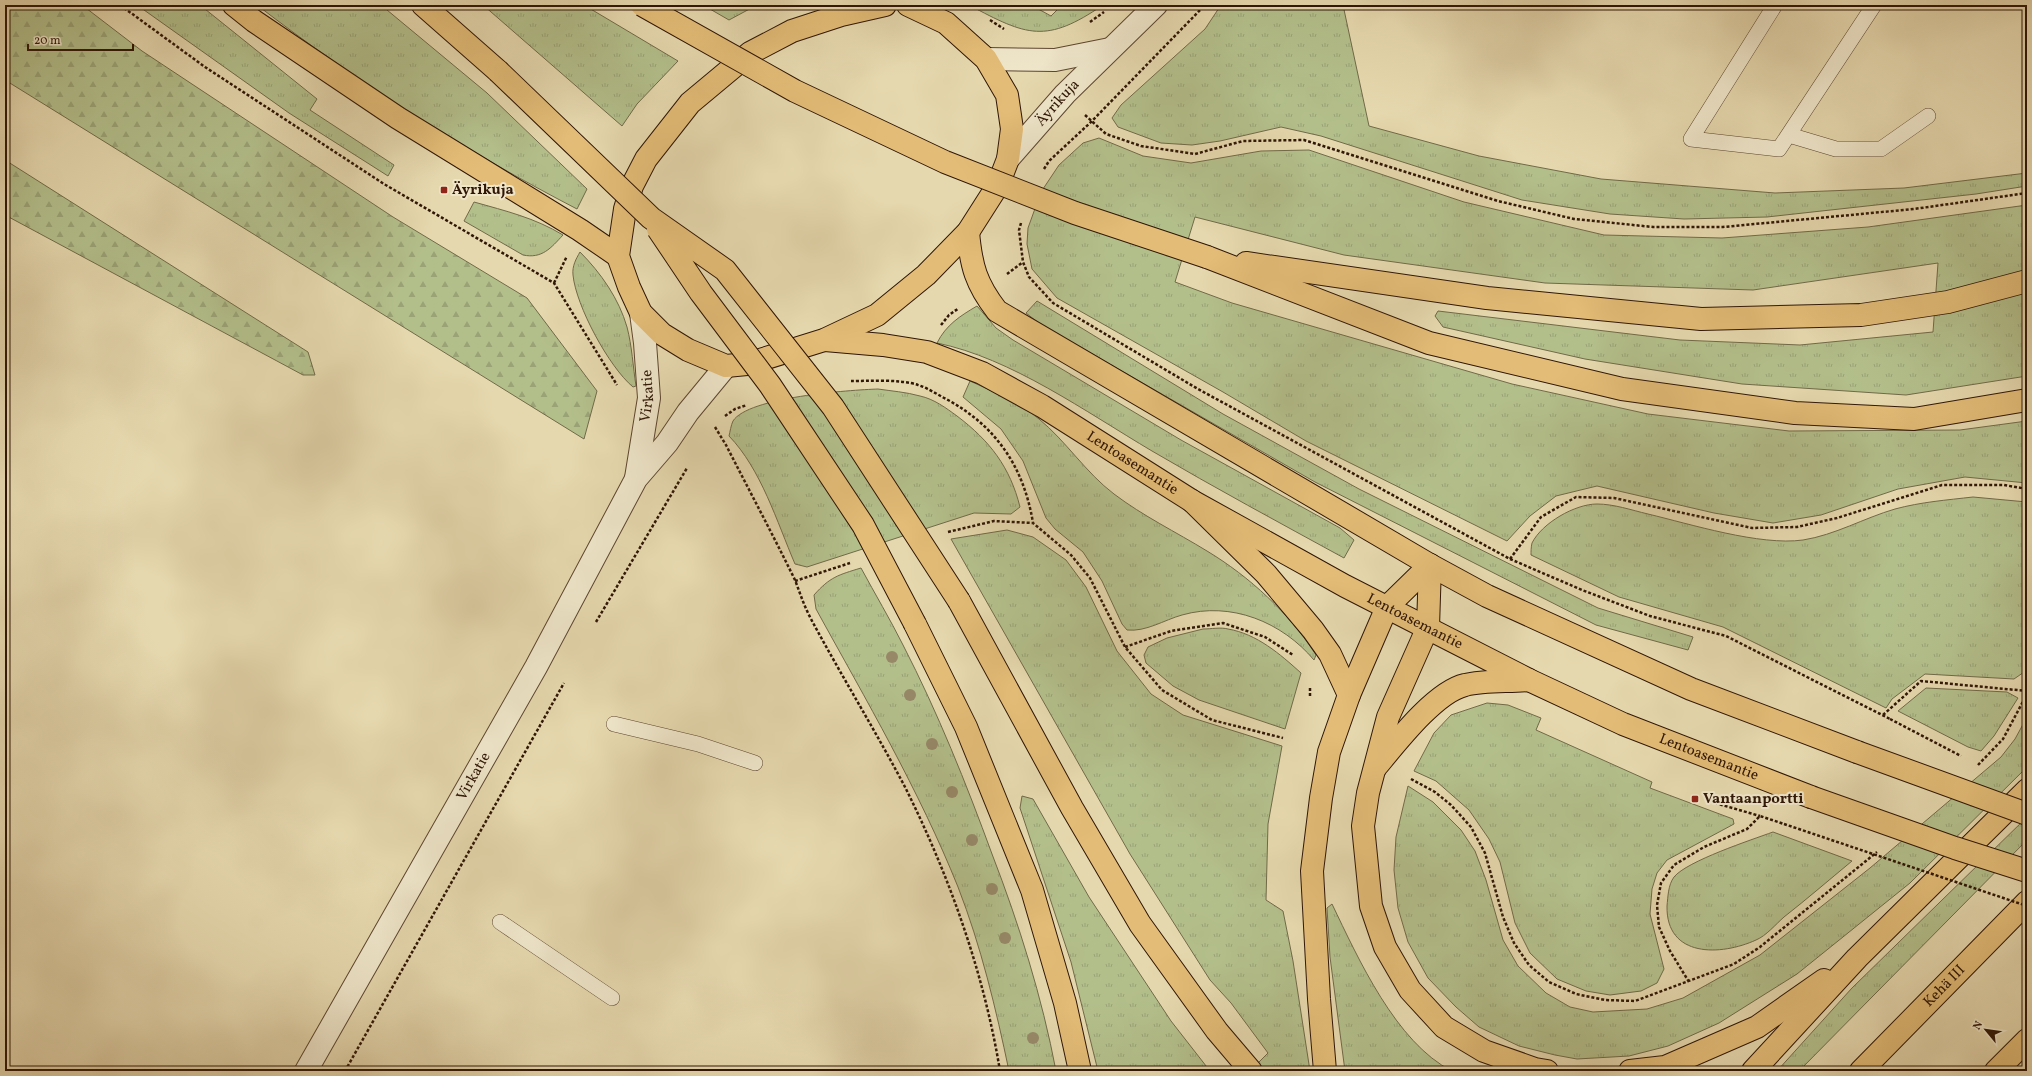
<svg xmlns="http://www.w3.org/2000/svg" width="2032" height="1076" font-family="Vollkorn,serif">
<defs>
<pattern id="grass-tufts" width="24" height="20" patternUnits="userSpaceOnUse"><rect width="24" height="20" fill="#b3bf8b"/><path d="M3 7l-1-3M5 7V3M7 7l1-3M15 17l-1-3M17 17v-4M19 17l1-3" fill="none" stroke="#9aa376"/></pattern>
<pattern id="forest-firs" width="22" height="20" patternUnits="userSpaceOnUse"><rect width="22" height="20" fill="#b3bf8b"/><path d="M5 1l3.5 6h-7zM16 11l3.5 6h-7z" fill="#9aa376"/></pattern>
</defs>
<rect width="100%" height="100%" fill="#e6d8ae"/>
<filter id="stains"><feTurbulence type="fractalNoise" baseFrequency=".005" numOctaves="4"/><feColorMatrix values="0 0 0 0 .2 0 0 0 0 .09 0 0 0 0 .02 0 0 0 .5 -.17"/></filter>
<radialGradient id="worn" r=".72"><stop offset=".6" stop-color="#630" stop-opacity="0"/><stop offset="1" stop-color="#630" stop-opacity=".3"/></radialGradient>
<!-- grass -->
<path fill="url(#grass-tufts)" stroke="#716a48" d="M137 5H200L317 99 310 110 394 165 388 176 289 113Z
M257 5H381L487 93 587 189 577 209C465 151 357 82 257 5Z
M483 5H584L678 61 637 104 622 126Z
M703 5H757L729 20Z
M969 5H1031L1051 16 1062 5H1103C1046 44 1027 36 969 5Z
M1221 5H1343L1369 126 1479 156 1601 179 1775 193 1904 188 2027 173V186L1976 194 1767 217 1684 219 1610 214 1522 200 1321 136 1281 127 1220 141 1192 145 1161 143 1118 127 1112 118 1121 105 1205 29Z
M1099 138 1143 156 1191 163 1261 151 1309 150 1464 202 1604 235 1722 238 1868 227 2027 205V376L1906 395 1742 384 1585 359 1443 327 1435 316 1438 311 1680 340 1800 345 1933 332 1938 263 1753 290 1545 283 1344 255 1195 217 1175 282 1232 303 1512 384 1648 414 1789 431 1960 430 2027 421V483L1965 477 1898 489 1821 515 1773 523 1714 513 1597 486 1556 496 1530 516 1507 541 1306 441 1223 392 1057 298 1032 269 1027 244 1028 228 1041 192 1059 165 1083 143Z
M474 202C506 211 535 218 563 235 551 248 542 259 523 255L464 221Z
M580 252C601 273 619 299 627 327 632 346 633 367 636 386L633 387C609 367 576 306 573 275 572 266 576 259 580 252Z
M1037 301 1223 414 1359 489 1598 608 1693 637 1688 650 1596 625 1315 482 1040 324 1026 313Z
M977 306 996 328 1013 340 1181 440 1340 528 1354 540 1344 558C1280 523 1215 488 1152 451 1086 412 1011 358 937 343 946 325 960 316 977 306Z
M970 381C994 392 1018 402 1039 419 1066 441 1086 473 1114 494 1143 516 1176 532 1207 551 1250 577 1289 613 1316 655L1314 660C1282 622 1231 601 1182 615 1164 620 1146 632 1127 630L1122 624 1102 581 1083 552 1055 529 1046 518 1023 461 1001 429 963 397Z
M878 389C891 391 906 392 920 396 934 399 946 408 957 416 990 441 1010 467 1020 507L1011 514 974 513 807 567 795 564C777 522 761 469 729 436 730 432 731 425 733 421 748 397 850 390 878 389Z
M1973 497 2027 502V670L2014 679 1925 674 1892 699 1886 708 1723 627 1619 597 1531 555C1531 552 1531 547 1532 543 1542 523 1575 504 1597 504 1614 504 1631 510 1648 514 1690 524 1760 546 1803 540 1835 535 1864 518 1895 509 1921 502 1947 500 1973 497Z
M1007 530 1033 537 1066 560 1086 587 1117 651 1151 694 1183 715 1282 746 1268 824 1266 900 1283 911 1293 961 1310 1071H1250L1268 1053 1231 1003 1210 980 1130 854 951 539Z
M861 568C875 594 890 619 903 645 938 713 966 783 992 854 1019 924 1042 997 1056 1071H1009C996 1009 981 946 958 887 919 790 866 700 816 609L814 595C830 577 838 575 861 568Z
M1203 629C1211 629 1221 627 1228 629 1257 634 1280 654 1301 673L1285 729 1199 700 1173 686 1146 663 1144 655 1148 647 1167 638Z
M1926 688 2007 692 2018 698 1994 736 1981 751 1968 747 1898 711Z
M1487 703 1508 705 1541 718 1536 730 1652 782 1650 788 1733 819 1734 824 1667 860 1657 873 1652 889 1650 914 1664 969 1657 983 1641 991 1610 995 1586 991 1557 979 1530 953 1515 923 1500 862 1489 839 1469 810 1436 781 1414 771 1434 733 1451 715Z
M2027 717V767L1910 883 1797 974 1719 1023 1668 1046 1629 1056 1577 1059 1555 1055 1519 1046 1479 1027 1456 1007 1428 978 1408 942 1398 908 1394 870 1396 837 1408 786 1433 802 1461 830 1475 851 1486 880 1503 940 1518 966 1546 993 1570 1007 1593 1012 1647 1009 1683 998 1760 955 1870 868 2001 757 2015 739Z
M1022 796 1033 799 1089 897 1171 1021 1210 1071H1098L1071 962 1020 808Z
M2027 817V840L1799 1071H1777L1852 988Z
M1773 832 1852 861C1829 880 1807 899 1784 917 1776 924 1766 936 1756 940 1721 956 1666 958 1667 906 1668 897 1668 885 1674 877 1687 861 1751 840 1773 832Z
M1332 904C1358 958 1396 1043 1452 1071H1345L1330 957 1327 908Z"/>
<!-- forest -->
<path fill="url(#forest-firs)" stroke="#716a48" d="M5 5H82L142 51 393 217 527 298 597 391 584 439 5 80Z
M5 160 308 352 315 375H303L5 215Z"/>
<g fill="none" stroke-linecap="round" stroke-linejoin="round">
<!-- service casing -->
<g stroke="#5d4630" stroke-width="16">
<path id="service" d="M1775 5 1691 139 1779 149 1874 5
M1789 135 1836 149H1881L1928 116
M614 724 698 744 755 763
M500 922 612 998"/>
</g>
<!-- tertiary casing -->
<g stroke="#5d4630" stroke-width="24">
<g id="tertiary">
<path d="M986 59 1055 60 1110 49"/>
<path id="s1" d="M1008 159 1065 94 1156 5"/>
<path id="s2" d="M636 478 649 398 645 343 641 313"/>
<path id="s3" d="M306 1071 536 667 636 479 667 443 688 412 726 366"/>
</g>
</g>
<!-- primary casing -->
<g stroke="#2f1606" stroke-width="24">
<g id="primary">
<path d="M885 5 841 15 792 31 750 53 690 103 646 159 632 186 625 209 618 256 629 287 641 313 662 334 688 350 726 366 747 364 824 340 877 315 926 275 968 232 998 185 1008 159 1012 129 1007 95 986 59 946 23 908 5"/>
<path d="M968 232C971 266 976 284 997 311L1430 565 1487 596 1691 689 1857 752"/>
<path id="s4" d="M825 340 883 345 927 352 982 373 1042 406 1192 501 1345 586 1529 680 1623 724 1811 797"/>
<path d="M1376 767C1396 743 1435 692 1465 685 1484 680 1509 682 1529 680"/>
</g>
</g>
<!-- trunk casing -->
<g stroke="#2f1606" stroke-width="24">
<g id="trunk">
<path d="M234 5 254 21 398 118 580 230 618 256"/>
<path d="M423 5 498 71"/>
<path d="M1207 257 1429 343 1622 389 1795 413 1914 419 2027 400"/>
<path d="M1246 263 1487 298 1701 319 1861 315 1948 302 2027 281"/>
<path d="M1192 501 1266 574 1313 630 1330 654 1349 695"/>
<path d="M1430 565 1428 627 1388 717 1368 793 1363 826 1371 906 1385 947 1410 990 1444 1027 1484 1051 1535 1069 1547 1071"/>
<path d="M959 601 1072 808 1140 924 1217 1031 1251 1071"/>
<path d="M915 624 966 727 1032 890 1065 1003 1080 1071"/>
<path d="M1325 1071 1319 999 1312 871 1321 798 1329 752 1349 695 1387 607 1430 565"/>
<path d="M1630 1071 1665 1067 1757 1027 1824 980"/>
<path d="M1753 1071 1857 958 2027 790"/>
<path id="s5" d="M1861 1071 2027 902"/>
<path d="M1996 1071 2027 1040"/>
</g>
</g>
<!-- path -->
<path stroke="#2f1606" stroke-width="2.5" stroke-dasharray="3 2" stroke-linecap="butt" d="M120 5 205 67 384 184 554 283 617 385
M990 20 1004 29
M1090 22 1104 12
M1085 115 1106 134 1141 146 1195 154 1243 141 1304 140 1498 201 1574 219 1653 227H1723L1914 209 2027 193
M1044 169 1049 161 1091 122 1205 5
M1021 223 1019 230 1023 262 1029 277 1053 303 1198 389 1510 559 1582 590 1650 616 1726 636 1890 719
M1007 274 1023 262
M554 283 567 256
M941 325 949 315 959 308
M851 381C869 381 901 379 918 385 928 388 938 395 948 400 997 427 1024 468 1033 523
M725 416 735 409 747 405
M715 427 726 445C749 490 773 535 795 580 800 593 804 606 811 619 841 675 875 730 905 787 949 875 984 973 1000 1071
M948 532 994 521 1033 523 1071 555 1090 578 1125 647 1162 690 1212 720 1283 738
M1510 559 1541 517 1576 497 1614 498 1752 528 1797 527 1837 518 1942 485H2004L2027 489
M795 581 850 563
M596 622 687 468
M1125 647 1171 631 1223 623 1265 637 1293 655
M1310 696V686
M1883 715 1921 681 2027 691
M1978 765 2003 739 2027 694
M1411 779 1435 792 1451 805 1471 827 1485 853 1503 917 1514 943 1529 965 1549 982 1576 994 1605 1000 1635 1001 1734 964 1760 947 1877 852
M1715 803 1760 816
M1689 982 1670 951 1659 927 1657 905 1661 883 1674 865 1704 847 1747 829 1760 816 1784 824
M345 1071 564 683"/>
<!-- service -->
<use href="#service" stroke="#efe6ca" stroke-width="15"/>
<!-- tertiary -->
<use href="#tertiary" stroke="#efe6ca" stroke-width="22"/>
<!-- primary -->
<use href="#primary" stroke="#e3bc77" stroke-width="22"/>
<!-- trunk -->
<use href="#trunk" stroke="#e3bc77" stroke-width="22"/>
<!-- primary-bridge casing -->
<g stroke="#2f1606" stroke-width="24" stroke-linecap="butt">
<path id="primary-bridge" d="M1857 752 2027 814
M1811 797 1955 848 2027 871"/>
</g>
<!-- trunk-bridge casing -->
<g stroke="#2f1606" stroke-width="24" stroke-linecap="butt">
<path id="trunk-bridge" d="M642 5 795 91 945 162 1075 213 1207 257
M498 71 651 218 725 270 833 407 959 601
M658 229 701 293 770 385 863 525 915 624"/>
</g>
<!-- path-bridge -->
<path stroke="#2f1606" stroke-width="2.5" stroke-dasharray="3 2" stroke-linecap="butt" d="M1890 719 1961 756
M1784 824 2027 906"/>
<!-- primary-bridge -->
<use href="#primary-bridge" stroke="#e3bc77" stroke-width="22"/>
<!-- trunk-bridge -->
<use href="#trunk-bridge" stroke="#e3bc77" stroke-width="22"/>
</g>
<!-- trees -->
<g fill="#978968">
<circle cx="892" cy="657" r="6"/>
<circle cx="910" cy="695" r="6"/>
<circle cx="932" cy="744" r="6"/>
<circle cx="952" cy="792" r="6"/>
<circle cx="972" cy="840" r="6"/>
<circle cx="992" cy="889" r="6"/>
<circle cx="1005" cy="938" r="6"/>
<circle cx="1033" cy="1038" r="6"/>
</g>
<!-- markers -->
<g fill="#8f2418" stroke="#efe6ca" stroke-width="1.5">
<rect x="440" y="186" width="8" height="8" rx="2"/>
<rect x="1691" y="795" width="8" height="8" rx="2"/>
</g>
<g text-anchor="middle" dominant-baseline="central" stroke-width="4" stroke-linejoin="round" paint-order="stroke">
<!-- street labels -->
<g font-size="15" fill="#2f1606" stroke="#efe6ca">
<text stroke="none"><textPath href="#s1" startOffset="75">Äyrikuja</textPath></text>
<text stroke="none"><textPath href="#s2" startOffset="83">Virkatie</textPath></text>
<text stroke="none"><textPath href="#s4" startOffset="337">Lentoasemantie</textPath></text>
<text stroke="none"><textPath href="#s4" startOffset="661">Lentoasemantie</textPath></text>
<text stroke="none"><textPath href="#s4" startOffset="985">Lentoasemantie</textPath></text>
<text stroke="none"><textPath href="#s3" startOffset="339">Virkatie</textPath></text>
<text stroke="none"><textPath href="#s5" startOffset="119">Kehä III</textPath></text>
</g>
<!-- poi labels -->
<g font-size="15" font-weight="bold" fill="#2f1606" stroke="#efe6ca" text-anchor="start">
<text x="452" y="190">Äyrikuja</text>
<text x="1703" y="799">Vantaanportti</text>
</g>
</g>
<!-- margin -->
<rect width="2032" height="1076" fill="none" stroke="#e6d8ae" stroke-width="20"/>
<rect x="6" y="6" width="2020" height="1064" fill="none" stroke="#2f1606" stroke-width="2"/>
<rect x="10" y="10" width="2012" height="1056" fill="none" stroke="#2f1606"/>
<!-- north arrow -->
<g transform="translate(1986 1030) rotate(299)" stroke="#efe6ca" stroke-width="3" paint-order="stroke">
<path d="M0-3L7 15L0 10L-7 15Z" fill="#2f1606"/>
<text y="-6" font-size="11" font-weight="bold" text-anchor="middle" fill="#2f1606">N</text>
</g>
<!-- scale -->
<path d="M28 44v6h105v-6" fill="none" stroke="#2f1606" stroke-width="2"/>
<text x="34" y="44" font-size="12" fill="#2f1606" stroke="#efe6ca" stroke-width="3" paint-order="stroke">20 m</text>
<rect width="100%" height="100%" filter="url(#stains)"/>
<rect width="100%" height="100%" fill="url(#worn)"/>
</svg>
